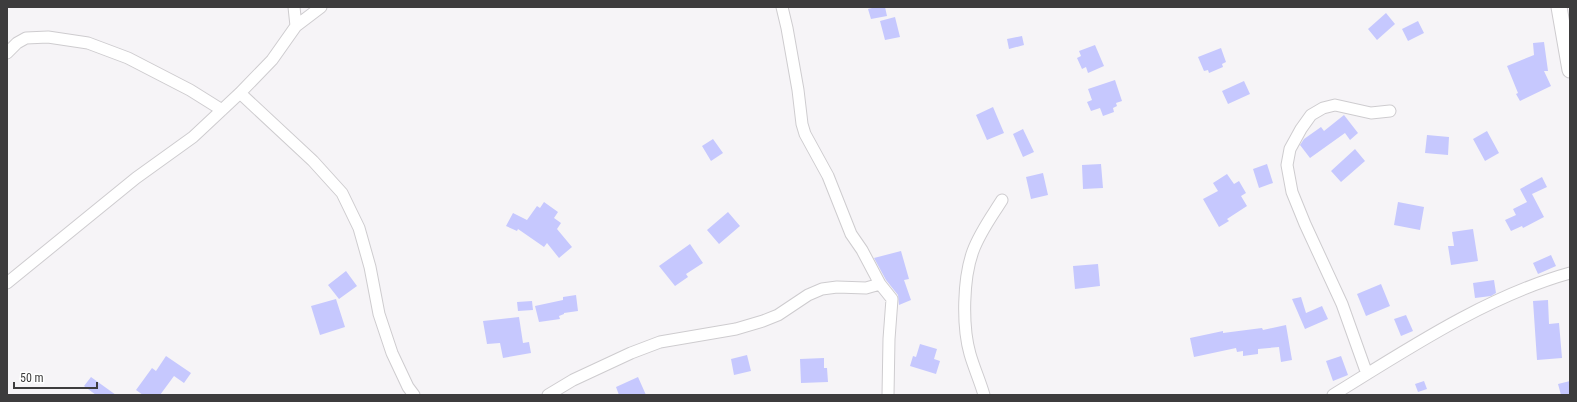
<svg xmlns="http://www.w3.org/2000/svg" width="1577" height="402" font-family="'Roboto Condensed',sans-serif">
<rect width="100%" height="100%" fill="#f6f4f7"/>
<!-- building -->
<path fill="#c6c8fe" d="M876 7H885L887 16 871 19 868 9Z
M1386 13 1395 24 1377 40 1368 29Z
M895 17 900 37 885 40 880 21Z
M1418 21 1424 33 1408 41 1402 29Z
M1022 36 1024 45 1009 49 1007 39Z
M1544 42 1548 71H1544L1551 86 1520 101 1516 94 1518 93 1507 66 1534 55 1533 43Z
M1095 45 1104 66 1088 73 1086 67 1082 69 1077 58 1081 56 1079 51Z
M1221 48 1226 62 1222 64 1223 67 1209 73 1208 70 1204 71 1198 57Z
M1115 80 1122 101 1116 103 1117 106 1113 108 1114 112 1103 116 1100 108 1091 111 1087 102 1092 100 1088 89Z
M1244 81 1250 94 1228 104 1222 91Z
M993 107 1004 133 987 140 976 115Z
M1344 115 1358 133 1350 140 1345 133 1310 158 1300 145 1304 139 1321 127 1324 131Z
M1023 129 1034 152 1023 157 1013 134Z
M1487 131 1499 153 1485 161 1473 139Z
M1427 135 1449 137 1448 155 1425 153Z
M713 139 723 153 711 161 702 146Z
M1355 149 1365 161 1341 182 1331 171Z
M1101 164 1103 188 1083 189 1082 165Z
M1267 164 1273 183 1259 188 1253 169Z
M1043 173 1048 195 1031 199 1026 177Z
M1227 174 1234 184 1239 181 1246 193 1241 196 1247 206 1227 219 1229 221 1219 227 1203 199 1218 191 1213 183Z
M1542 177 1547 187 1532 194 1544 217 1523 228 1522 226 1511 231 1505 220 1516 215 1513 209 1527 202 1520 189Z
M544 202 558 212 554 218 561 223 557 229 572 247 559 258 547 243 544 247 518 229 517 231 506 226 513 213 527 220 537 206 540 208Z
M1398 202 1424 207 1420 230 1394 225Z
M728 212 740 226 719 244 707 230Z
M1473 229 1478 261 1451 265 1448 246H1454L1452 232Z
M690 244 703 263 686 274 688 277 675 286 659 266Z
M901 251 909 279 904 280 911 300 899 305 898 295 886 280 874 258Z
M1551 255 1556 266 1538 274 1533 263Z
M1098 264 1100 286 1075 289 1073 266Z
M346 271 357 286 339 299 328 285Z
M1494 280 1496 293 1491 296 1475 298 1473 283Z
M1381 284 1390 306 1366 316 1357 294Z
M576 295 578 311 564 313V314L559 316 560 319 539 322 535 306 563 300V297Z
M1301 297 1306 313 1322 306 1328 319 1305 329 1292 299Z
M336 299 345 327 320 335 311 306Z
M1548 300 1549 324 1559 323 1562 358 1537 360 1533 301Z
M532 301 533 310 518 311 517 302Z
M1406 315 1413 331 1401 336 1394 319Z
M519 317 523 343 529 342 531 353 503 358 500 343 487 344 483 321Z
M1286 325 1292 360 1281 362 1279 347 1258 349V354L1243 356V351L1237 352 1236 348 1194 357 1190 338 1223 331V333L1262 328 1263 330Z
M920 344 937 349 934 359 940 361 936 374 910 366 913 356 916 357Z
M747 355 751 371 734 375 731 359Z
M166 356 191 373 184 383 174 376 160 395H143L136 390 152 368 156 371Z
M1341 356 1348 375 1333 381 1326 361Z
M824 358V368H827L828 382 801 383 800 359Z
M91 377 116 395H96L84 386Z
M638 377 646 395H619L616 387Z
M1424 381 1427 389 1418 392 1415 384Z
M1570 381V395H1561L1558 384Z"/>
<g fill="none" stroke-linecap="round" stroke-linejoin="round">
<!-- street casing -->
<g stroke="#cecccf" stroke-width="13">
<path id="street" d="M294 7 296 26
M782 7 787 28 798 90 802 124 805 134 828 176 851 234 862 250 880 284 892 299 889 339 888 395
M7 53 17 43 26 38 48 37 88 43 128 58 190 90 222 110
M240 93 313 161 342 193 359 228 370 267 379 314 392 353 408 387 414 395
M7 283 136 178 193 137 240 93 272 60 296 26 321 7
M1367 374 1342 304 1305 224 1292 192 1287 165 1290 149 1301 129 1311 115 1323 108 1335 105 1371 113 1390 111
M548 395 573 380 631 353 660 342 736 329 763 321 778 315 808 295 822 289 837 287 866 288 880 284
M984 395C980 381 974 368 970 354 962 326 963 278 973 251 980 232 992 216 1002 200
M1333 395C1406 350 1487 296 1570 273"/>
</g>
<!-- secondary casing -->
<g stroke="#cecccf" stroke-width="17">
<path id="secondary" d="M1559 7 1570 70"/>
</g>
<!-- street -->
<use href="#street" stroke="#fff" stroke-width="11"/>
<!-- secondary -->
<use href="#secondary" stroke="#fff" stroke-width="15"/>
</g>
<!-- border -->
<rect width="1577" height="402" fill="none" stroke="#3d3c3d" stroke-width="16"/>
<!-- scale -->
<path d="M14 382v6h83v-6" fill="none" stroke="#3d3c3d" stroke-width="2"/>
<text x="20" y="382" font-size="12" fill="#3d3c3d" stroke="#ffffff" stroke-width="3" paint-order="stroke">50 m</text>
</svg>
